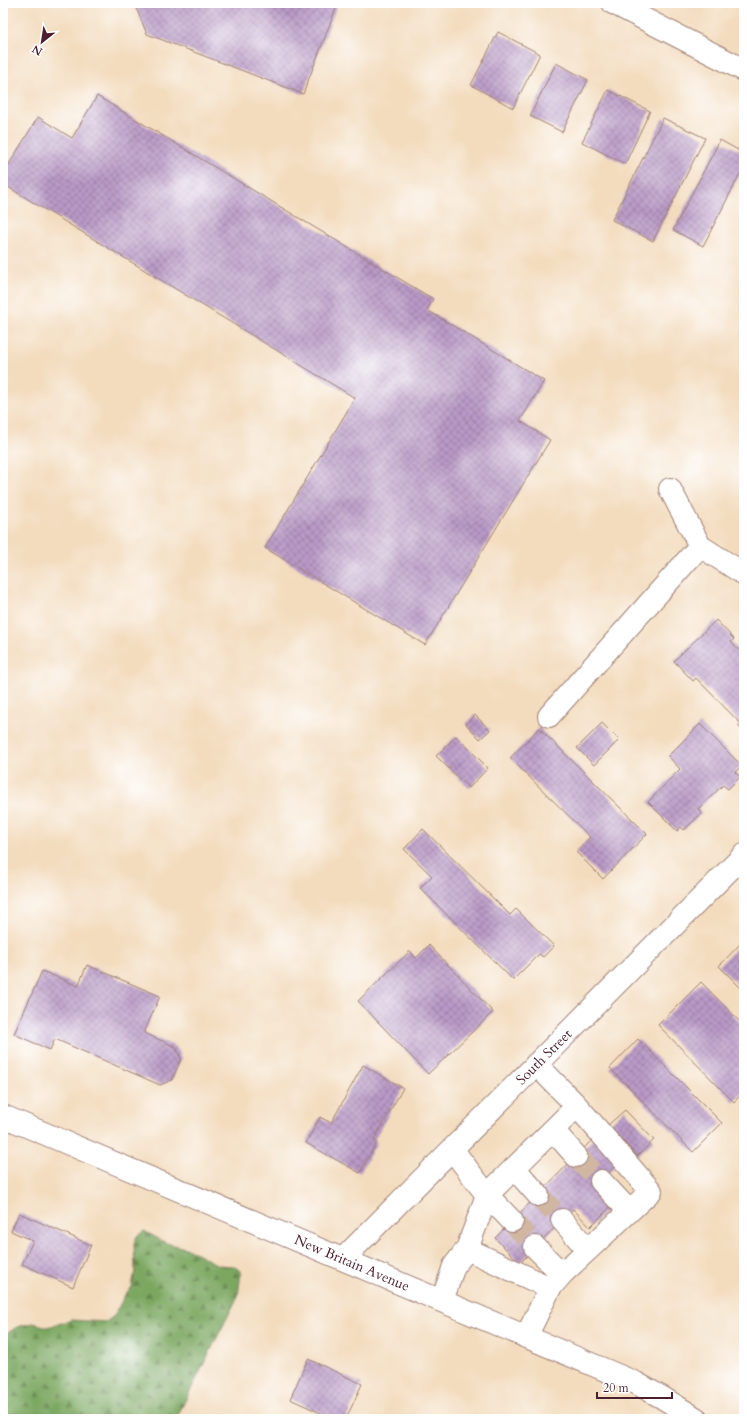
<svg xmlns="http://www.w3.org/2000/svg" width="747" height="1422" font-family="Cardo,serif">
<defs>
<pattern id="forest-firs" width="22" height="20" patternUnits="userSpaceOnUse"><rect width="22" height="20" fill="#7ca760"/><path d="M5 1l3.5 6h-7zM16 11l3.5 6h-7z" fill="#68874f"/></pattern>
<pattern id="building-cross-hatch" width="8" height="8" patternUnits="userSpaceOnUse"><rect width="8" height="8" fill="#b99ac6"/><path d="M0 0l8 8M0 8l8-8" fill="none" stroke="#987da1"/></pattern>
</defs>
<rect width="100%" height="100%" fill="#fff"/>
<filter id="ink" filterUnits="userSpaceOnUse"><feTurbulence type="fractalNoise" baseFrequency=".025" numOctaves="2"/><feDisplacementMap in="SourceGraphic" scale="8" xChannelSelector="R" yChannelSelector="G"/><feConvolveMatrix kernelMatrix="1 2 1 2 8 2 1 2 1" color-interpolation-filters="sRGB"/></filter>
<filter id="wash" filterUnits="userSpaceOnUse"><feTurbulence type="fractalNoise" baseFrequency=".012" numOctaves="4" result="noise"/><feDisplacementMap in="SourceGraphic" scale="16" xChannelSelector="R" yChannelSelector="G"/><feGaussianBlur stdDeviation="0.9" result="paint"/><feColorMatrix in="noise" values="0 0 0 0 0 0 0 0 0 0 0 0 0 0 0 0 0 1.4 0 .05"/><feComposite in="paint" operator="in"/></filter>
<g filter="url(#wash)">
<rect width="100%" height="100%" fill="#f3dcbe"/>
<!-- forest -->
<path fill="url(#forest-firs)" stroke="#636346" d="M144 1231 166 1243 189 1249 218 1265 234 1266 241 1272 238 1296 176 1419H3V1336L17 1327 33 1323 48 1327 72 1320 106 1322 114 1316 126 1293 132 1287 135 1270 134 1244 137 1236Z"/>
<g id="blocks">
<!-- building -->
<path fill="url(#building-cross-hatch)" d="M134 3H338L303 94 147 34Z
M498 32 540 54 513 108 471 85Z
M556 63 588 80 562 132 530 116Z
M608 90 650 111 625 164 582 142Z
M97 96 433 299 427 310 544 381 520 421 550 440 425 645 265 548 355 398 3 184V174L38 117 72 138Z
M663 118 705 138 653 241 612 220Z
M720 140 738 150 740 146 744 148V176L740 174 703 246 673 230Z
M716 620 734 639 731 642 744 656V732L738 726 741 724 696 678 693 681 674 661Z
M475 715 490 730 480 739 466 724Z
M602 723 619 740 594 765 577 748Z
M700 724 742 766 735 772 740 777 728 789 723 785 698 809 702 813 684 830 681 827 677 831 648 802 680 769 668 756Z
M539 728 647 834 603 879 576 852 590 837 510 758Z
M456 736 488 768 469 788 436 756Z
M423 829 510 915 516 909 554 946 543 957 539 954 513 980 420 888 432 876 404 849Z
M744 940V991L719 966Z
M429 945 493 1012 428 1074 358 1001 410 951 416 958Z
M87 965 160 996 144 1033 176 1047 181 1059 172 1080 160 1085 55 1039 50 1050 14 1034 42 971 78 986Z
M701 982 744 1026V1092L734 1102 658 1025Z
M638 1039 722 1123 693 1152 610 1068Z
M363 1065 403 1088 374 1140 377 1142 360 1173 306 1143 320 1117 331 1123Z
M625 1110 654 1140 637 1156 608 1125Z
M594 1138 619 1162 593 1189 610 1207 590 1227 573 1209 520 1263 495 1238Z
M19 1213 91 1245 73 1287 22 1264 33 1241 11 1231Z
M308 1359 362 1384 346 1419H334L290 1399Z"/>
</g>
</g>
<g filter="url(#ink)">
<use href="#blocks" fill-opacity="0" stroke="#9e7e74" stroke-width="1"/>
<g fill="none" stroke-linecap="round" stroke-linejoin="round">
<!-- minor-tunnel -->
<path stroke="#d1b6a1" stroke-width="22" stroke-dasharray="22 11" stroke-linecap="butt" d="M576 1156 601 1181
M538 1195 562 1220
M512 1221 535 1247"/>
<!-- minor casing -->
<g stroke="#9e7e74" stroke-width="24">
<path id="minor" d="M613 3 744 70
M670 489 700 546 744 574
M549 716 700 546
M553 1130 576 1156
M452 1149 487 1195 577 1106 536 1064
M514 1168 538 1195
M601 1181 629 1211
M562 1220 588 1250
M535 1247 562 1274
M467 1249 487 1195 512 1221
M343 1259 744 855
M442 1301 454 1266 467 1249 550 1288
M526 1337 550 1288 562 1274 651 1191 577 1106"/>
</g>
<!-- major casing -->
<g stroke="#9e7e74" stroke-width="24">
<path id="major" d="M3 1116 636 1383 663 1398 697 1419"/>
</g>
<!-- minor -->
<use href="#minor" stroke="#fff" stroke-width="22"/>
<!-- major -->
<use href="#major" stroke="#fff" stroke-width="22"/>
</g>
</g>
<g text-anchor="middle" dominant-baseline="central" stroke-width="3.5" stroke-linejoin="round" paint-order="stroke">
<!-- street labels -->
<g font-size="14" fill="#4a1f2b" stroke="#fff">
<text transform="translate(544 1057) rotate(-45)">South Street</text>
<text transform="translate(352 1263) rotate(23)">New Britain Avenue</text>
</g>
</g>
<!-- margin -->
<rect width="747" height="1422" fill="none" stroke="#fff" stroke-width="16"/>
<!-- north arrow -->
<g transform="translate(42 42) rotate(210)" stroke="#ffffff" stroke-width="3" paint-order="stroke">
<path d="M0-3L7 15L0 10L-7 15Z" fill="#4a1f2b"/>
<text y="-6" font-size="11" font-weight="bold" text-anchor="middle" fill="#4a1f2b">N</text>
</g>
<!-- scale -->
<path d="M597 1392v6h75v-6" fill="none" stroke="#4a1f2b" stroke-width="2"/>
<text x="603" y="1392" font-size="12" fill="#4a1f2b" stroke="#ffffff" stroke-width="3" paint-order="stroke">20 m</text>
</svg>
